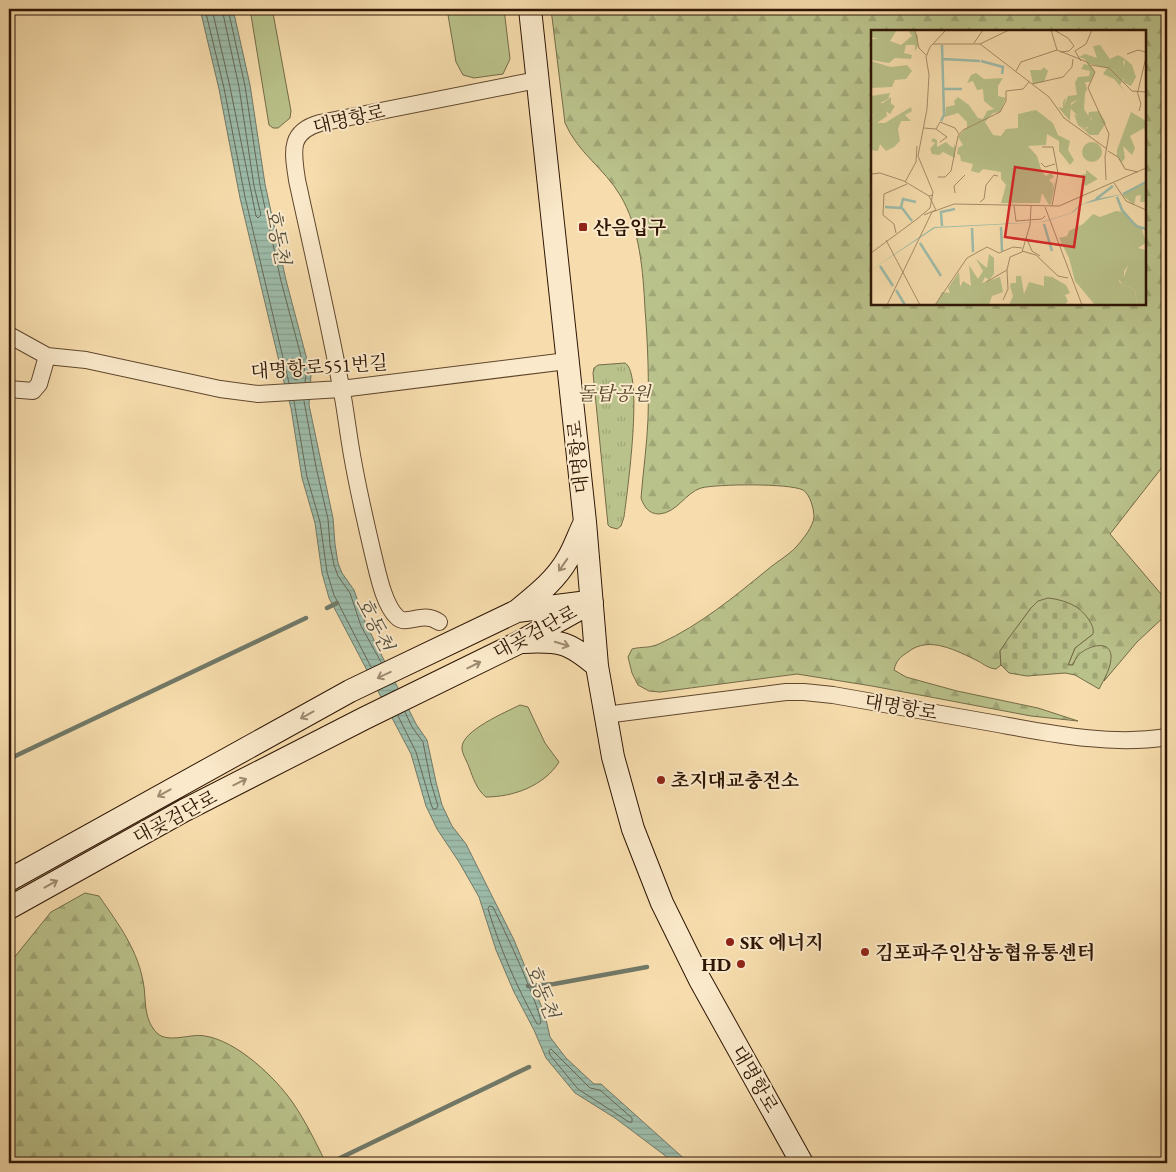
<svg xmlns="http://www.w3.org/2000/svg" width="1176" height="1172" font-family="'EB Garamond','Noto Serif KR',serif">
<defs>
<pattern id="grass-tufts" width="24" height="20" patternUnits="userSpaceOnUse" patternTransform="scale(1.25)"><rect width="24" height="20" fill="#bac28b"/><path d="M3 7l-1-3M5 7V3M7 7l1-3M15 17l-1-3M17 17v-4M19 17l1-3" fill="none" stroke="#a0a676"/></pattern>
<pattern id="forest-firs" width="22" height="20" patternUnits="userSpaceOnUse" patternTransform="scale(1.25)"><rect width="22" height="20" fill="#bac28b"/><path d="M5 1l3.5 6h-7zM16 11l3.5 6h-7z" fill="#a0a676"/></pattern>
<pattern id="cemetery-stones" width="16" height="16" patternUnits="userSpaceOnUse" patternTransform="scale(1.25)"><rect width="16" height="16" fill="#bac28b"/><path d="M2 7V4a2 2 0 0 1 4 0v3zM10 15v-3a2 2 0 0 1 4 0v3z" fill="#a0a676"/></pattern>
<pattern id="water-rules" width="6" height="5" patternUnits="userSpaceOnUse" patternTransform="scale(1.25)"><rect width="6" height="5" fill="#9dbcaa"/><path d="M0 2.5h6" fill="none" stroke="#88a191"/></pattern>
</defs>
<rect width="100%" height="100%" fill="#f7ddad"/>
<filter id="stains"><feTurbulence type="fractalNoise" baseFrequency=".004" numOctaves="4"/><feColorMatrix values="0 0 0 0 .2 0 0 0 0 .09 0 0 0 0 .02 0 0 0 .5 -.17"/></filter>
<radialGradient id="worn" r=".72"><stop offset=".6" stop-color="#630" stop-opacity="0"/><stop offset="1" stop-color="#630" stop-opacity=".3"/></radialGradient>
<!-- grass -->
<path fill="url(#grass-tufts)" stroke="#746c48" d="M625 363C644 373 627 494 624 517L621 526 617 529 610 527 608 525 593 373 594 368 598 365Z"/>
<!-- forest -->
<path fill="url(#forest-firs)" stroke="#746c48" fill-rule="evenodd" d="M551 9H1167V461L1110 534 1167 601V614L1137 642 1104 681 1109 665 1106 647C1093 643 1078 654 1072 665H1068L1075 648 1093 634 1031 608 1000 651 1001 665 996 669C988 668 985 665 978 661 957 651 929 635 908 652 900 657 896 661 894 670L906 677 957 691 1038 708 1078 721 1031 716 872 686 797 674 660 692 649 691 638 685 632 673 628 657 632 649C643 646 649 649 661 643 700 625 734 597 767 570 776 562 788 556 797 546 803 539 813 527 814 517 814 509 810 494 803 490 789 483 716 484 701 488 685 493 677 513 659 514 649 514 644 507 641 498 643 472 647 445 648 419 649 382 648 345 645 309 643 271 640 228 620 195 604 168 578 153 565 123ZM872 31H1145V304H872Z
M85 893 99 896C119 925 139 951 144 987 146 1003 144 1020 157 1033 168 1044 191 1033 205 1036 237 1041 275 1077 293 1103 306 1122 316 1143 326 1163H9V964L51 912Z"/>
<!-- cemetery -->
<path fill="url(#cemetery-stones)" stroke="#746c48" d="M1048 598C1064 600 1080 605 1089 620 1092 625 1094 628 1093 634L1075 648 1068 665H1073C1075 660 1077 655 1082 652 1090 646 1109 640 1111 655 1112 666 1104 680 1099 689L1075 675 1065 673 1027 676 1009 673 1001 665 1000 651 1008 639 1031 608 1038 601Z"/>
<!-- garden -->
<path fill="#bac28b" stroke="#746c48" d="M250 9H271L273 13 291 111 290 118 278 128H273L269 125Z
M447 9H504L510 59 503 74 474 78 463 75 456 62Z
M520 705 528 707 545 743 559 762C544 786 513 797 486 797 477 790 473 778 469 767 467 761 462 754 462 748 461 731 506 712 520 705Z"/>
<!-- water -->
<path fill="url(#water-rules)" stroke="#717968" d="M200 9H233L250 85 265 184 286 280 311 375 309 405 333 518 335 544 338 563 342 573 354 590 366 624 416 724 427 740 436 782 442 805 452 826 466 844 514 940 545 1015 550 1037 566 1058 594 1084H601L689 1163H675L615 1118 575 1093 546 1058 534 1030 514 992 496 950 479 897 459 862 437 829 426 806 411 754 329 598 322 573 315 523 302 478 291 408 283 378 240 198 219 89Z"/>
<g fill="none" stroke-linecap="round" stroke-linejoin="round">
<!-- shore -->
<path stroke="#666857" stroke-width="1" d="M205 9 224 88 245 197 289 383
M212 9 230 87 256 216 258 218 261 215 254 186 239 87 222 9
M228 9 245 86 260 185 281 281 306 375 305 382
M293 358C297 362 301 376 297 380L294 379 290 361Z
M294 401 307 477 320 522 327 572 334 595 371 667
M304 401 316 467 328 519 330 545 334 565 338 576 350 593 361 626 381 662
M398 716 416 752 431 804 433 809H436L438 806 431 783 423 742 412 727 405 712
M490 906 493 907C506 934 519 961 530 989 534 1000 539 1011 541 1022L540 1024H537C516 985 501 951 488 909Z
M551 1049 590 1088 600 1090 632 1118V1122H629L578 1089 550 1055 549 1051Z"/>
<!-- stream -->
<path stroke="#717968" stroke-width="4.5" d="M327 608 337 603
M9 759 306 618
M528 986 554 984 647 967
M336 1160 529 1067"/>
<!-- street casing -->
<g stroke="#60472e" stroke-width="18">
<path id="street" d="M9 335 47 356 86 360 220 389 258 394 341 389 567 361
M9 389 33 391 39 384 47 356
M439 622C422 610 407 627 397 617 384 605 378 574 374 558 365 520 356 482 350 443 347 425 345 406 341 387 328 318 312 249 297 180 293 152 288 132 320 123L537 80
M605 715 786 692H804L833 695C888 705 943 714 998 724 1053 734 1112 746 1167 737"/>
</g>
<!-- secondary casing -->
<g stroke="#2e1504" stroke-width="24">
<path id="secondary" d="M530 9 585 522 597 666 613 757 633 829 662 903 700 980 802 1163
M517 611C535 596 555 581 567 560 574 549 578 536 584 524
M523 642C560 640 569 642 597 666
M9 880 350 691 517 611 580 603
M9 908 185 810 365 718 520 642 592 602"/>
</g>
<!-- street -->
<use href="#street" stroke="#fae9ca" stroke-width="16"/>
<!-- secondary -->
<use href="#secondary" stroke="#fae9ca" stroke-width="22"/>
</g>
<!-- one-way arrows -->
<defs><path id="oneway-shaft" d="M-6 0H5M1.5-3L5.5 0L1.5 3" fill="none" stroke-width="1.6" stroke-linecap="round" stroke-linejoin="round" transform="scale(1.25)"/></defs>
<g stroke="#9e8a71">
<use href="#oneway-shaft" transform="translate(563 565) rotate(125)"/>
<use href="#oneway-shaft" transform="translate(562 644) rotate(17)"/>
<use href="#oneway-shaft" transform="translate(474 665) rotate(-26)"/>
<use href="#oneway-shaft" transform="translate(384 675) rotate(155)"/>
<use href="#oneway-shaft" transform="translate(307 715) rotate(151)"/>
<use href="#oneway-shaft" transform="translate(240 782) rotate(-27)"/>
<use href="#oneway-shaft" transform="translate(164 793) rotate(151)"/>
<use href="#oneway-shaft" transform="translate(51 884) rotate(-29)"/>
</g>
<!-- markers -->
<g fill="#8f2418" stroke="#fae9ca" stroke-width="2">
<rect x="578" y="222" width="10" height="10" rx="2.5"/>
<circle cx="661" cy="780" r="5"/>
<circle cx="730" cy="942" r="5"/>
<circle cx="865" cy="952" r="5"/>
<circle cx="741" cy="964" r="5"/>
</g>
<g text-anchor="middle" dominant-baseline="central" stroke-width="4" stroke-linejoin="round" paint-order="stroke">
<!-- street labels -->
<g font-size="19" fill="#2e1504" stroke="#fae9ca">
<text transform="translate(349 119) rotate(-13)">대명항로</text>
<text transform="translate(319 367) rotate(-4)">대명항로551번길</text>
<text transform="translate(578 457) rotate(-96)">대명항로</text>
<text transform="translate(535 632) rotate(-28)">대곶검단로</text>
<text transform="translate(901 707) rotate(10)">대명항로</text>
<text transform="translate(175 817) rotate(-28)">대곶검단로</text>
<text transform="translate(755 1079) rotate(60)">대명항로</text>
</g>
<!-- poi labels -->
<g font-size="19" font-weight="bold" fill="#2e1504" stroke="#fae9ca" text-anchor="start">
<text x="593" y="227">산음입구</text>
<text x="671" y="780">초지대교충전소</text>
<text x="740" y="942">SK 에너지</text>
<text x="875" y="952">김포파주인삼농협유통센터</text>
<text x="731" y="964" text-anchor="end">HD</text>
</g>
<!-- park labels -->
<g font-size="19" font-style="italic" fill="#58492c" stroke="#fae9ca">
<text x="614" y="393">돌탑공원</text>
</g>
<!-- water labels -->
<g font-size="20" font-style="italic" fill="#554f3e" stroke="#fae9ca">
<text transform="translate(278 236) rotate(79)">호동천</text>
<text transform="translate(375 624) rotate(63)">호동천</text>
<text transform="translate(542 991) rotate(67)">호동천</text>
</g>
</g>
<!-- overview -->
<g transform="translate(871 30)">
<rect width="275" height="275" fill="#f7ddad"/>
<path d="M0 0H26L19 11 30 15 41 6 37 0H43L47 6V16L44 21V15H35L33 23 41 25 40 29 24 28 18 33 0 30V9H7L0 7ZM229 15 239 29 247 25 254 29 252 32 255 43 249 55 254 62 243 49 232 44 236 38 219 34 224 42 219 52H214L216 59 213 66 200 73 199 91 187 77 192 78V72L195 67 193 76 197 66 206 65 204 53 207 47 218 46 219 41 210 39 213 34 217 35 214 29 208 27 214 24 226 28 222 16ZM0 31 20 37 36 35 41 41 35 49 24 50 21 57 0 58ZM173 37 177 41 173 52 162 54 159 40H170ZM105 43 113 49 132 48 127 56V66L135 68 129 82 122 83 114 92 122 105 130 106 135 99 147 98V84L165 80 182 93 187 105 199 111 197 120 203 130 199 135 188 121V111L176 104 175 115 157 116 166 126 171 142 175 146 180 143 183 147 178 150 182 154 181 160 185 149 180 174 178 175 171 163 169 173H130L135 155 130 149V142L112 139 108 143 100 141 102 134 90 131 89 125 86 124 87 118 92 115 87 107 96 97V92L87 83 74 87 75 77 84 75 83 71 87 67 98 75 107 88 112 89 116 81 123 79 113 71 112 59 106 60 102 51 96 53 100 45ZM19 63 17 69 9 73H12L20 67V74L24 76 19 84 15 81 16 86 6 93H14L40 77 41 81 34 85 40 91H30L27 99 29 111 23 117 15 121 9 114 7 121 0 120V87L4 84 0 86V66ZM228 81 235 93 227 105H219L207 95 203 84 209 87V95L214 100 225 91 217 87 218 82ZM260 82 275 91V102L273 98 259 106 264 118 261 125 252 116 254 128 251 132 255 139 246 126V120ZM62 108 66 110V117L75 112 82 118 84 114V128L72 122 68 125 61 124 59 119 64 113 60 111ZM211 122a10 10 0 1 1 20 0a10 10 0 1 1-20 0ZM215 140 227 149 214 156 210 145 215 144ZM275 153 274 172H269L270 165 265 166 263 175 251 165ZM245 181 252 182 271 199 275 213 267 218 275 220V239L263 228 253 241V248L251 245 248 251 252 256 264 259 266 275H224L204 251 198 228 188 208 196 206 198 201 212 194 222 184 229 187ZM118 224 123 228V244L118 250 114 247 111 253 129 247 132 262 121 266 118 275 65 274 71 262 79 263 77 258 88 242 89 257 92 251 100 256 98 235 107 249 112 241 105 229 116 238ZM145 246H150L153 264 158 252 173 256V246L181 247 195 255 199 263 194 265 197 271 194 275H138L142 266 139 256 140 253H145Z" fill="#bac28b"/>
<path d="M254 29 261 35 265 47 260 56 252 52ZM214 63 213 79 220 90 224 87 229 91 220 98 215 97V100L209 95V88L198 77ZM264 227 275 239V275H266L264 259 252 256 247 247 249 244 253 247 258 233Z" fill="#bac28b"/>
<path d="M253 164 212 174 201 183 172 192 64 198 0 240 63 197 170 192 200 183 209 175 224 169Z" fill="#9dbcaa"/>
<path fill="none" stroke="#9dbcaa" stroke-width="2.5" d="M72 29 109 31M110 31 132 37 131 44M72 59H91M70 91 73 85 71 15M252 164 275 152M246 167 251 180 265 196 275 199M225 169 242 156M14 177 31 178 41 191M30 177 32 169 45 172M173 194 181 221M71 196 70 182 84 179M130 197 131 221M101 198 102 222M49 213 70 246M9 236 22 256M25 260 34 275"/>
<path fill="none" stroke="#a78d69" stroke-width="1" d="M44 0 48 18 56 26M180 0 186 20 216 32 224 42 217 58 238 104 234 127 235 150M183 0 197 8 203 16 198 21 189 22M103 13 112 0M62 14H109L138 0M109 14 178 67 193 88 236 119M256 24 267 20 275 22M210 31 204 21 215 14 221 0M220 35 238 38 261 61 275 62M145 41 150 32 186 20M161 54 192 47 201 37 202 29M266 61 270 74 268 81M267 61 275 27M53 98 65 99 69 92 84 98 88 104M65 99 76 107 69 112M171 117H182L187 143 181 176M237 121 247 127 254 139 267 142M170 133 174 137 184 134M0 144 9 143 33 151 58 166M67 147H74L80 141 87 106 92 100 129 82 135 71V61L152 59 158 52M34 152 45 132 46 116M243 153 255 171 275 180M84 163 83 156 94 145M109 172 113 169 115 155 123 145 127 146M143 176 145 191 171 189 174 186M174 177 211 275M53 185 65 180 58 166 62 165M46 189 59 178 62 162 47 126 56 79 58 45 55 27 59 17 75 0M25 203 23 194 12 185 13 164 36 154M155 207 161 221 169 226M15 210 49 275M151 221 165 225 187 246 197 248M0 223 46 189M115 252 136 240 139 227 151 222 159 195 160 176M132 270 137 259 136 240M16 275 61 182 83 174 188 176 275 138M64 275 96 228 116 217 128 223 142 217 151 218"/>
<path fill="#d62828" fill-opacity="0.15" stroke="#d62828" stroke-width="2.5" d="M144 137 213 147 203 217 134 207Z"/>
<rect width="275" height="275" fill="none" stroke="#2e1504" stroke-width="2.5"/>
</g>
<!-- margin -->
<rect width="1176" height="1172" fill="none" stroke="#f7ddad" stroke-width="30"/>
<rect x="10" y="10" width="1156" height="1152" fill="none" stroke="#2e1504" stroke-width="2.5"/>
<rect x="15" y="15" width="1146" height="1142" fill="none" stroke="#2e1504"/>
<rect width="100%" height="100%" filter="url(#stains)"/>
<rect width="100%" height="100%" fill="url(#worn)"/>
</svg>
